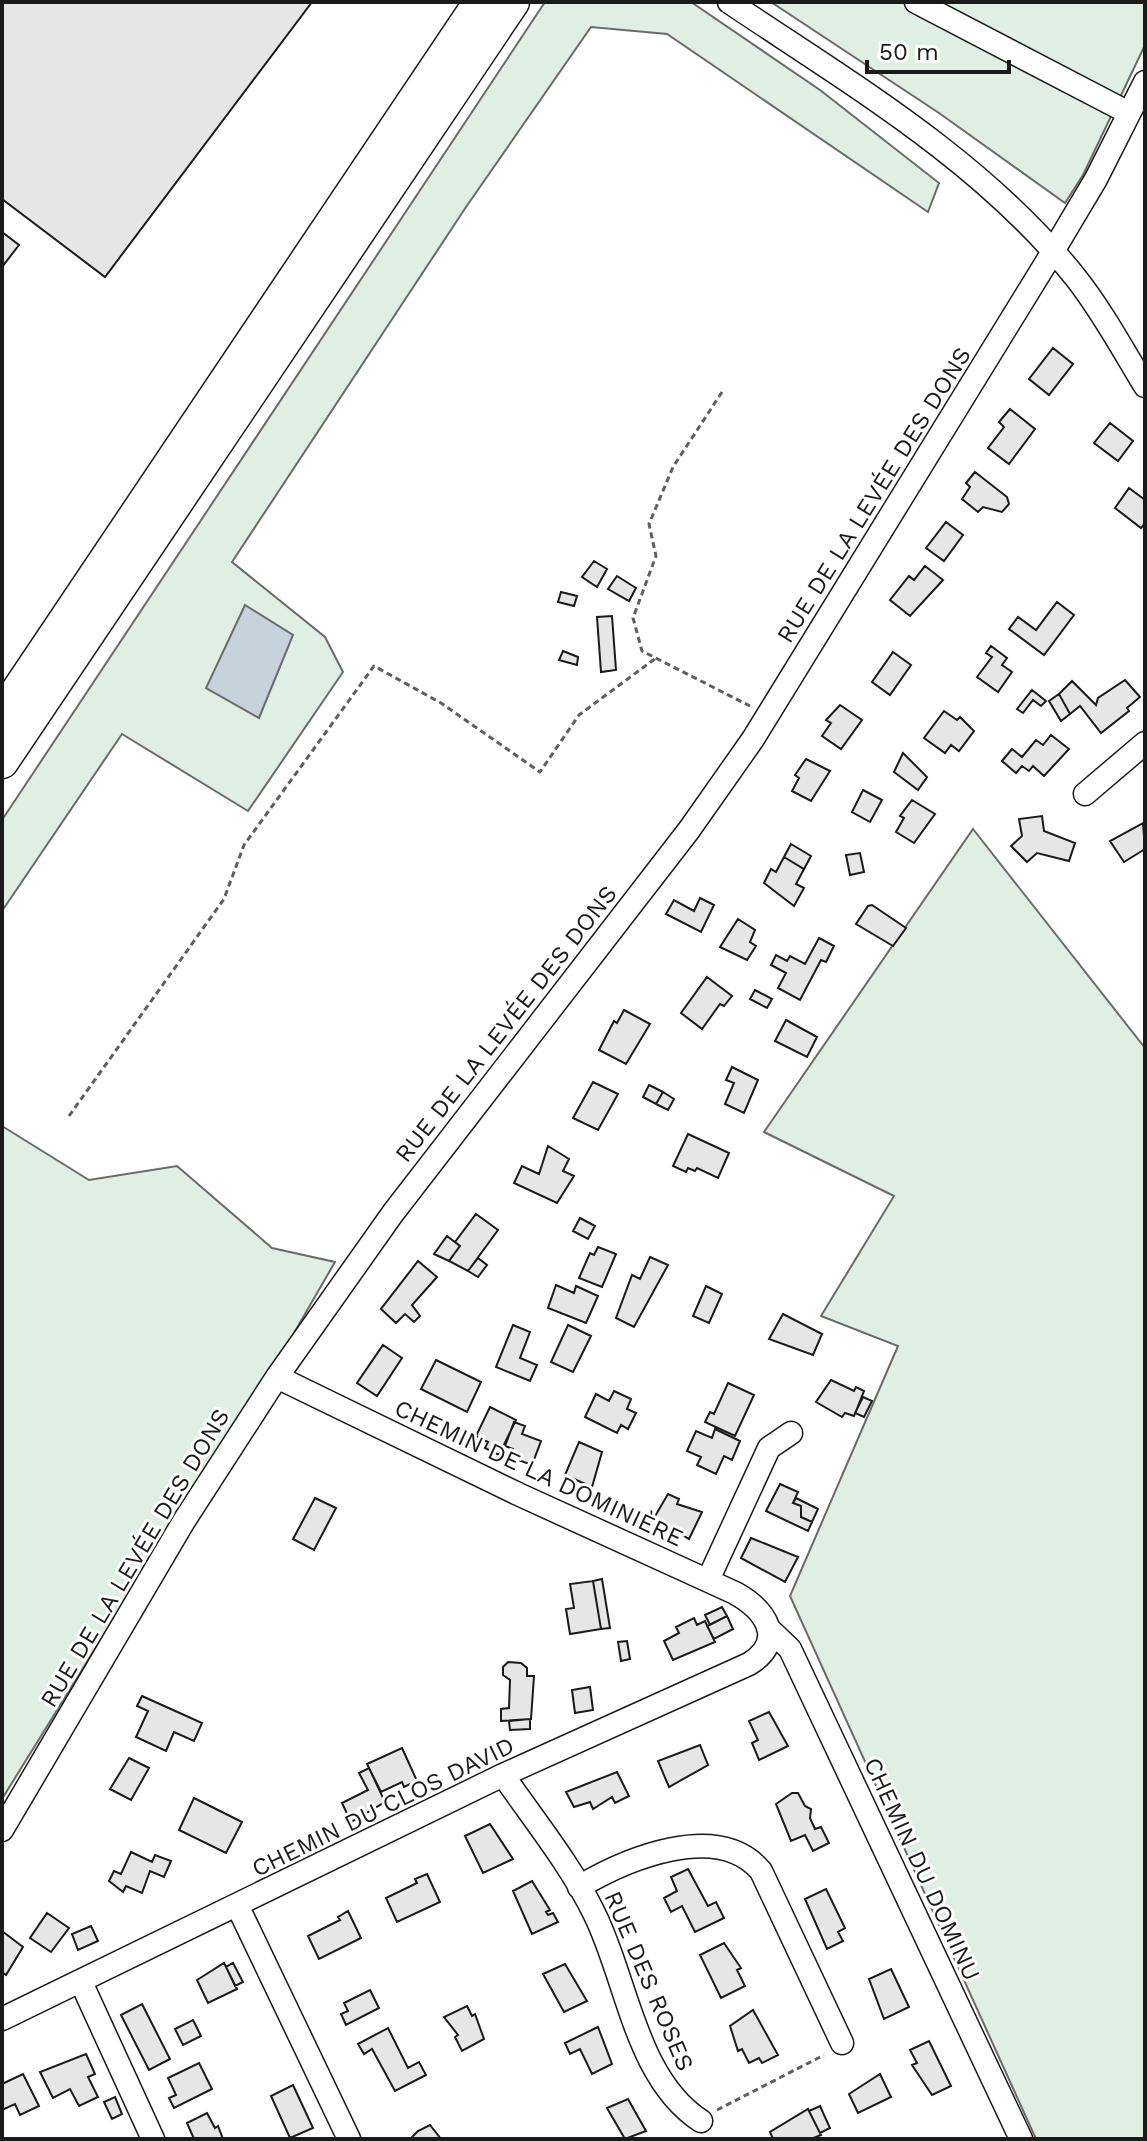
<svg xmlns="http://www.w3.org/2000/svg" width="1147" height="2141" font-family="'Work Sans',sans-serif">
<rect width="100%" height="100%" fill="#fff"/>
<!-- green -->
<path fill="#e0efe3" stroke="#6a6a6a" stroke-width="2" d="M545 2H691L820 90 939 183 928 212 667 34 591 27 466 207 232 562 325 637 343 672 248 811 122 734 2 911V820Z
M771 2H1145V45L1083 175 1065 203 939 113Z
M973 829 1145 1048V2139H1036L790 1596 898 1346 821 1316 894 1196 764 1132Z
M2 1126 89 1180 177 1166 272 1248 335 1262 279 1359 225 1439 2 1799Z"/>
<!-- water -->
<path fill="#c6d2dc" stroke="#6a6a6a" stroke-width="2" d="M245 605 293 635 259 718 206 688Z"/>
<!-- building -->
<path fill="#e6e6e6" stroke="#1a1a1a" stroke-width="2" d="M3 2H312L105 277 2 199Z
M2 232 19 245 2 267Z
M1053 348 1073 364 1049 395 1029 379Z
M1010 409 1035 429 1009 464 988 448 1004 427 999 422Z
M1110 423 1133 441 1118 461 1094 443Z
M975 472 1007 497 1009 504 1002 512 983 507 978 512 962 499 970 487 966 483Z
M1129 488 1145 500V523L1141 528 1115 508Z
M946 522 963 535 944 561 926 548Z
M594 561 607 569 597 587 582 577Z
M925 566 943 580 910 616 890 600 909 576 914 580Z
M617 576 636 588 629 601 608 589Z
M561 592 577 596 574 606 558 602Z
M1057 602 1074 615 1044 655 1009 629 1018 617 1036 630Z
M612 616 616 670 601 672 597 617Z
M991 646 1007 658 1002 665 1012 672 998 692 977 677 992 657 986 653Z
M563 651 578 657 577 665 559 660Z
M893 652 911 665 890 695 872 682Z
M1125 680 1140 697 1127 708 1129 711 1101 733 1080 706 1070 714 1059 694 1072 681 1096 705 1098 698Z
M1032 690 1046 701 1041 706 1033 700 1023 713 1017 709Z
M1059 694 1070 714 1061 721 1049 701Z
M840 705 862 720 841 749 822 736 831 723 826 720Z
M944 711 957 720 960 717 974 731 959 751 951 745 945 753 924 738Z
M1051 735 1069 749 1044 776 1033 766 1029 771 1022 766 1016 773 1002 761 1012 749 1022 757 1036 740 1043 745Z
M903 753 927 777 918 790 894 772Z
M806 759 830 771 811 801 792 791 799 778 795 775Z
M863 790 882 800 870 822 852 812Z
M912 800 935 814 914 843 896 832 904 818 900 816Z
M1042 816 1044 831 1075 843 1069 861 1037 853 1027 862 1011 846 1022 836 1019 819Z
M1143 823 1145 849 1124 862 1110 841Z
M791 844 811 856 804 869 784 857Z
M860 853 864 872 850 875 846 855Z
M784 857 804 869 796 884 804 888 794 906 764 883 771 869 776 872Z
M700 898 714 905 701 932 666 914 674 900 694 911Z
M872 905 906 928 893 946 856 924 868 906Z
M738 919 755 930 750 942 756 946 747 960 720 947Z
M819 938 834 946 826 962 821 960 800 1000 778 988 786 973 771 965 776 955 787 961 790 956 805 964Z
M707 977 732 996 724 1006 720 1004 702 1029 681 1013Z
M755 990 772 999 767 1008 750 999Z
M624 1010 650 1024 626 1064 599 1050 614 1021 617 1023Z
M786 1020 817 1037 807 1057 775 1041Z
M732 1067 758 1080 744 1113 725 1104 734 1083 726 1080Z
M593 1082 618 1094 598 1130 573 1118Z
M649 1085 663 1092 656 1104 643 1097Z
M663 1092 674 1099 668 1110 656 1104Z
M688 1134 729 1153 718 1178 697 1168 695 1171 688 1168 686 1172 673 1166Z
M548 1146 569 1159 563 1171 574 1176 557 1203 514 1183 522 1166 539 1174Z
M476 1214 498 1230 468 1271 449 1261 460 1246 455 1242Z
M580 1218 595 1226 588 1239 573 1231Z
M447 1236 460 1246 449 1261 434 1254Z
M598 1247 616 1254 602 1287 579 1278 590 1253 594 1255Z
M650 1257 668 1265 634 1327 616 1318 632 1275 640 1279Z
M478 1258 487 1265 478 1277 468 1271Z
M418 1261 437 1277 412 1305 420 1316 414 1322 405 1314 396 1323 381 1309Z
M556 1285 574 1293 576 1286 598 1296 586 1323 548 1308Z
M706 1286 722 1294 709 1323 693 1316Z
M783 1314 822 1334 813 1355 769 1339Z
M513 1325 530 1332 520 1358 537 1365 530 1381 496 1367Z
M568 1325 591 1336 573 1372 551 1362Z
M383 1345 402 1358 377 1396 357 1383Z
M436 1360 481 1382 467 1412 421 1389Z
M831 1380 854 1391 856 1387 864 1391 854 1416 845 1413 842 1417 816 1402Z
M728 1383 754 1395 735 1436 705 1422 710 1412 714 1414Z
M614 1391 631 1399 627 1409 636 1413 628 1429 621 1425 617 1433 585 1417 596 1394 609 1401Z
M863 1397 872 1401 864 1417 855 1413Z
M490 1407 516 1420 499 1455 485 1448 488 1442 476 1436Z
M514 1422 525 1426 522 1434 541 1441 532 1465 510 1457 513 1449 505 1446Z
M715 1429 740 1441 732 1460 724 1456 716 1474 697 1465 701 1457 687 1451 696 1431 712 1438Z
M579 1442 602 1452 592 1487 565 1475Z
M780 1484 798 1492 793 1503 801 1506V1517L812 1522 808 1531 766 1511Z
M668 1494 679 1499 677 1504 702 1512 689 1539 654 1518Z
M315 1498 336 1508 314 1550 293 1539Z
M796 1498 818 1509 812 1522 801 1517V1506L793 1503Z
M751 1538 798 1557 785 1582 741 1558Z
M602 1579 610 1628 601 1629 593 1581Z
M593 1581 601 1629 570 1634 566 1609 574 1608 570 1584Z
M722 1607 727 1616 710 1625 705 1615Z
M727 1616 733 1629 714 1639 707 1626Z
M694 1618 697 1625 705 1621 715 1642 673 1660 664 1641 679 1633 676 1627Z
M627 1641 630 1659 621 1661 618 1642Z
M508 1662 521 1663 527 1668V1676H534L531 1719 501 1721V1709L509 1708 510 1680 503 1675V1667Z
M590 1687 593 1710 575 1713 572 1690Z
M142 1696 202 1723 194 1741 174 1732 166 1751 136 1737 148 1711 137 1706Z
M769 1712 788 1746 759 1760 752 1743 758 1740 749 1721Z
M530 1719V1729L510 1730 509 1721Z
M700 1745 708 1765 669 1787 658 1761Z
M402 1748 417 1781 404 1787 402 1782 381 1792 367 1764Z
M129 1758 149 1768 131 1800 110 1789Z
M369 1768 385 1802 351 1822 342 1803 368 1790 359 1773Z
M617 1772 629 1796 615 1803 612 1797 593 1809 590 1802 574 1807 566 1792Z
M792 1793H798L805 1806 811 1809 810 1818 815 1829 821 1827 829 1843 813 1851 805 1835 791 1841 776 1804Z
M194 1798 242 1822 226 1853 179 1830Z
M490 1824 513 1859 483 1873 465 1836Z
M131 1852 152 1862 155 1855 171 1861 164 1877 150 1871 142 1893 126 1886 123 1892 109 1881 114 1871 121 1874Z
M688 1869 708 1906 716 1902 724 1918 695 1932 682 1906 671 1912 664 1898 677 1891 671 1877Z
M427 1874 440 1902 397 1922 386 1898 417 1883 415 1879Z
M532 1881 550 1910 546 1912 548 1915 553 1913 558 1922 532 1934 513 1891Z
M826 1889 845 1928 838 1932 843 1941 827 1949 805 1899Z
M348 1911 361 1938 319 1959 308 1936 340 1920 338 1917Z
M47 1913 69 1928 51 1952 30 1938Z
M91 1926 98 1941 78 1950 72 1934Z
M2 1931 23 1947 6 1975 2 1972Z
M724 1943 741 1968 737 1970 745 1986 721 1998 700 1955Z
M224 1963 237 1989 208 2003 197 1980Z
M233 1963 243 1982 235 1986 226 1967Z
M565 1964 587 2001 564 2012 543 1974Z
M891 1969 909 2007 884 2019 869 1979Z
M370 1990 379 2008 346 2025 341 2014 348 2011 344 2003Z
M142 2004 170 2059 149 2070 121 2015Z
M467 2006 472 2016 475 2014 484 2039 462 2051 455 2037 458 2035 444 2017Z
M753 2010 778 2055 762 2063 759 2058 749 2063 742 2049 738 2051 730 2026Z
M193 2020 201 2036 183 2045 175 2029Z
M598 2027 612 2064 592 2074 580 2049 570 2054 565 2043Z
M388 2028 408 2068 419 2062 426 2075 395 2091 372 2049 364 2054 358 2044Z
M929 2041 951 2086 932 2095 912 2065 917 2063 910 2050Z
M86 2054 95 2074 88 2077 98 2097 79 2106 70 2089 53 2098 40 2072Z
M199 2063 212 2089 174 2108 169 2098 176 2095 168 2078Z
M23 2074 39 2106 20 2115 15 2104 2 2110V2084Z
M880 2074 891 2097 858 2113 849 2094Z
M293 2085 313 2128 290 2138 271 2096Z
M115 2097 122 2114 112 2119 104 2102Z
M628 2099 646 2131 625 2139 607 2108Z
M820 2106 830 2128 820 2133 809 2111Z
M808 2109 821 2135 811 2139H773L770 2132Z
M207 2113 215 2128 218 2126 223 2139H194L187 2123Z
M430 2125 441 2139H410L418 2131Z"/>
<g fill="none" stroke-linecap="round" stroke-linejoin="round">
<!-- minor casing -->
<g stroke="#1a1a1a" stroke-width="25">
<path id="minor" d="M729 2C851 84 983 161 1076 278 1102 311 1123 350 1145 386
M916 2 1129 113
M1085 794 1145 743
M708 1580 769 1448 791 1433
M768 1628 790 1649 1021 2139
M503 1775C534 1820 570 1864 594 1913 627 1978 635 2078 701 2121
M2 1830 184 1521 277 1377 393 1213 689 830 753 739 1046 263 1096 179 1145 82
M579 1887C626 1859 718 1820 761 1871L842 2043
M238 1907 349 2139
M81 1982 153 2139
M2 2019 503 1775 749 1664C788 1640 764 1609 735 1593L518 1494 277 1377"/>
</g>
<!-- highway casing -->
<g stroke="#1a1a1a" stroke-width="35">
<path id="highway" d="M2 714 480 2
M2 762 513 2"/>
</g>
<!-- path -->
<path stroke="#5f5f5f" stroke-width="3" stroke-dasharray="6 4" stroke-linecap="butt" d="M722 392 673 467 649 524 656 556 633 618 642 651 750 706
M69 1116 224 899 244 845 374 666 441 703 540 772 579 715 656 658
M717 2110 824 2055"/>
<!-- minor -->
<use href="#minor" stroke="#fff" stroke-width="22"/>
<!-- highway -->
<use href="#highway" stroke="#fff" stroke-width="32"/>
</g>
<g text-anchor="middle" dominant-baseline="central" stroke-width="6" stroke-linejoin="round" paint-order="stroke">
<!-- street labels -->
<g font-size="24" fill="#1a1a1a" stroke="#fff">
<text transform="translate(874 495) rotate(-58)">RUE DE LA LEVÉE DES DONS</text>
<text transform="translate(506 1024) rotate(-52)">RUE DE LA LEVÉE DES DONS</text>
<text transform="translate(539 1473) rotate(25)">CHEMIN DE LA DOMINIÈRE</text>
<text transform="translate(135 1558) rotate(-59)">RUE DE LA LEVÉE DES DONS</text>
<text transform="translate(383 1807) rotate(-26)">CHEMIN DU CLOS DAVID</text>
<text transform="translate(922 1869) rotate(65)">CHEMIN DU DOMINU</text>
<text transform="translate(649 1981) rotate(67)">RUE DES ROSES</text>
</g>
</g>
<!-- border -->
<rect width="1147" height="2141" fill="none" stroke="#1a1a1a" stroke-width="8"/>
<!-- scale -->
<path d="M867 60v12h142v-12" fill="none" stroke="#1a1a1a" stroke-width="4"/>
<text x="879" y="60" font-size="24" fill="#1a1a1a" stroke="#ffffff" stroke-width="6" paint-order="stroke">50 m</text>
</svg>
